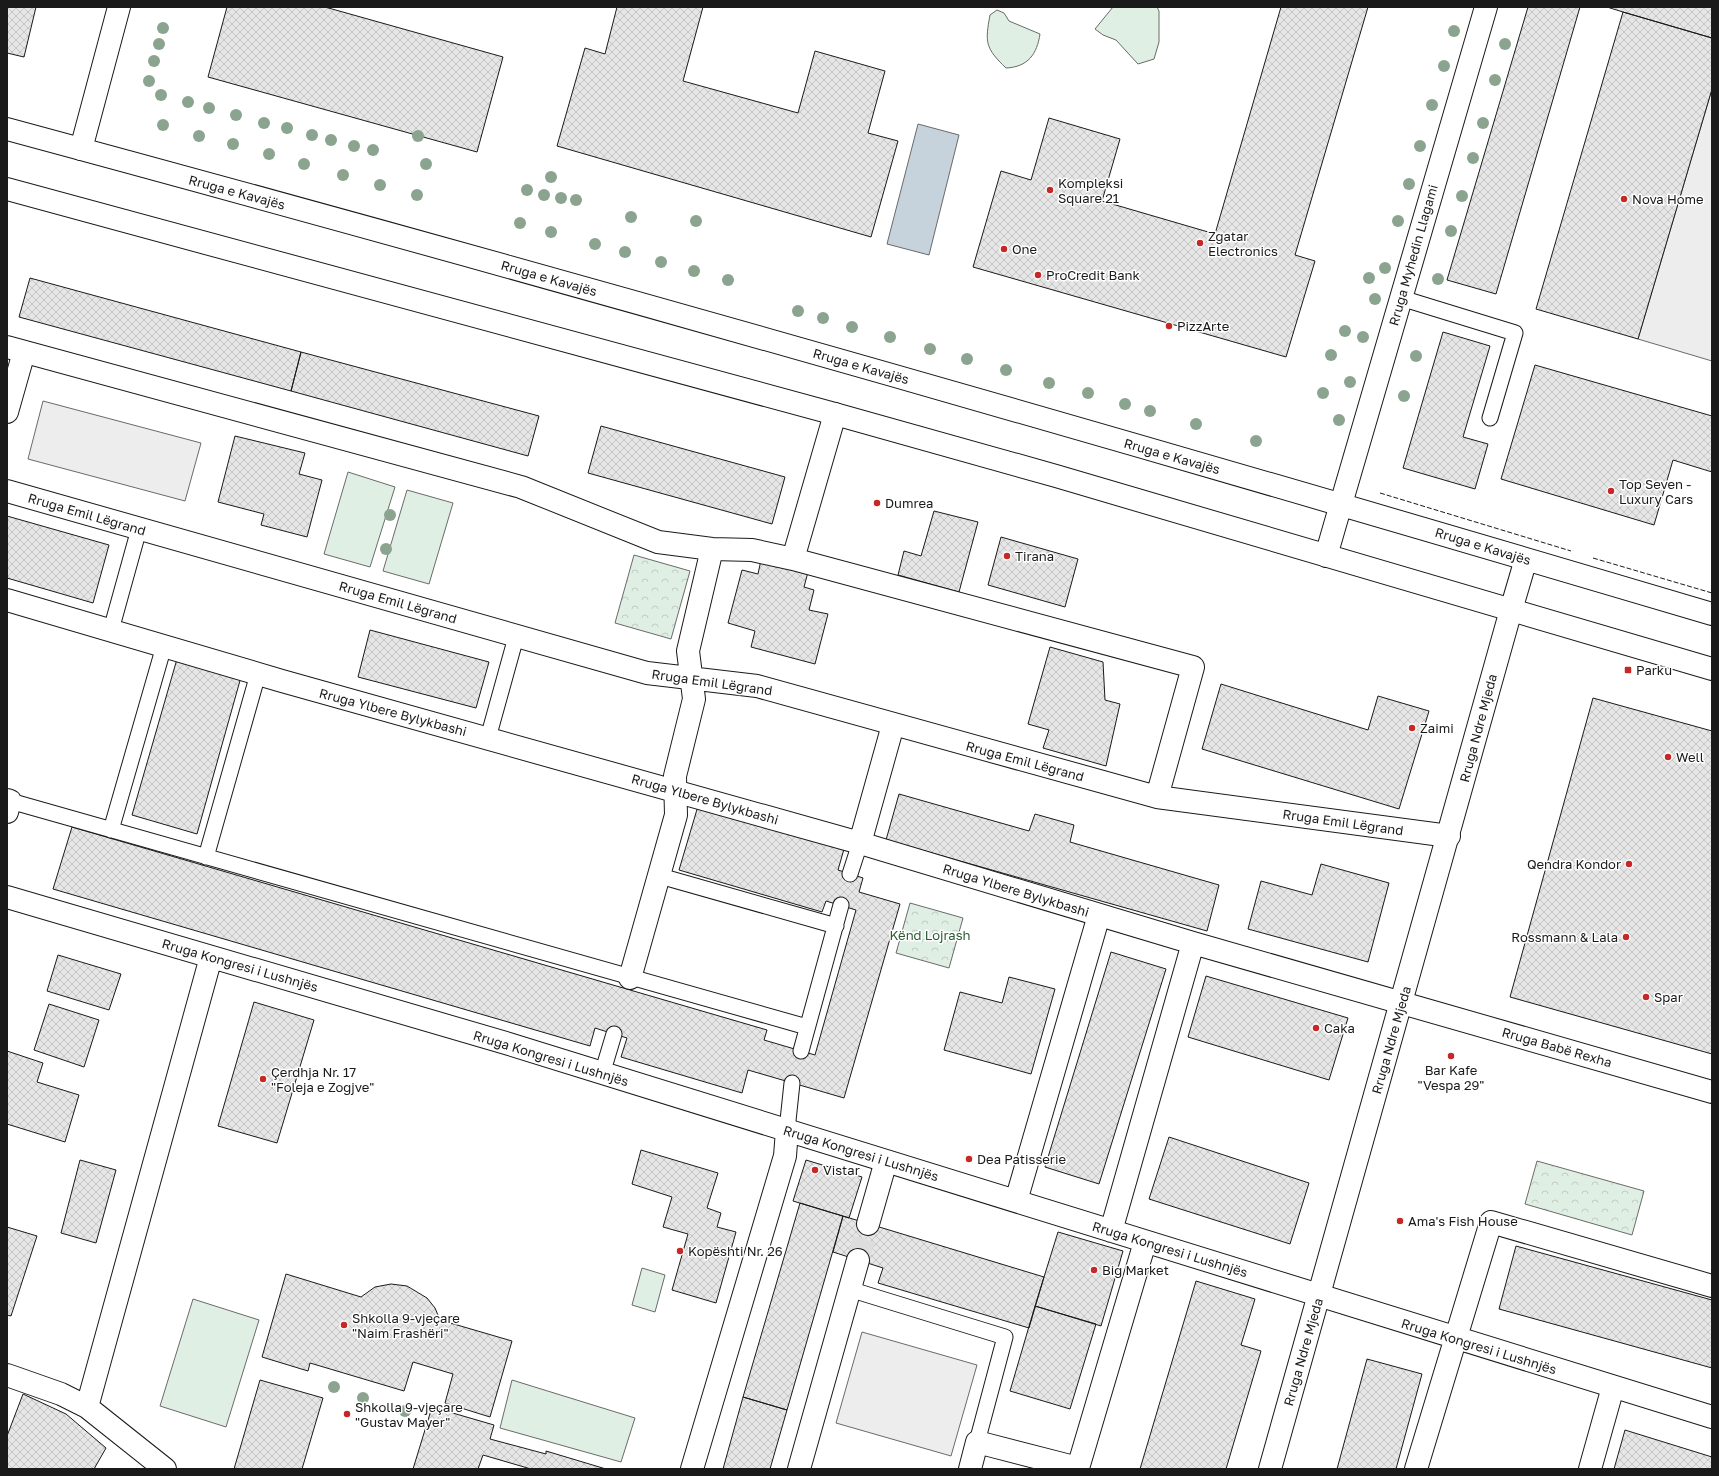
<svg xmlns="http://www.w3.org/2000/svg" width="1719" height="1476" font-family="'Golos Text',sans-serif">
<defs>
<pattern id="park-crowns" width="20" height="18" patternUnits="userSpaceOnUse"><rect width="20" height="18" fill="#e0efe3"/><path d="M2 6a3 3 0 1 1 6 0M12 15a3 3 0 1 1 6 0" fill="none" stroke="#c0ccc2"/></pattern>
<pattern id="building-cross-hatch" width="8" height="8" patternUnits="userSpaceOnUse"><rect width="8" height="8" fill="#e6e6e6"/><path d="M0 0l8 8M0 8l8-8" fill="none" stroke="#c5c5c5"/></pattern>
</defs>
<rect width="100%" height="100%" fill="#fff"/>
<!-- green -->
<path fill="#e0efe3" stroke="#6a6a6a" d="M1113 7H1157L1159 11V42L1154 59 1138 64 1116 40 1103 35 1095 29Z
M997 10 1004 13 1009 21 1040 34C1037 54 1028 67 1006 68 985 48 985 42 990 15Z
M348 472 395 487 370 567 324 554Z
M407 490 453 503 429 584 383 571Z
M642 1268 665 1275 655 1312 632 1305Z
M193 1299 259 1320 226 1427 160 1406Z
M512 1380 635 1418 621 1462 500 1428Z"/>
<!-- park -->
<path fill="url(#park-crowns)" stroke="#6a6a6a" d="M634 555 690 571 671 639 615 623Z
M910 903 963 918 949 968 896 953Z
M1537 1161 1644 1191 1632 1235 1525 1204Z"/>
<!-- parking -->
<path fill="#ededed" stroke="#6a6a6a" d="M1712 89V361L1638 339Z
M43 401 201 443 185 501 28 459Z
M862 1332 977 1365 951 1456 836 1423Z"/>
<!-- water -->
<path fill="#c6d2dc" stroke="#6a6a6a" d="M918 124 959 135 929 255 887 244Z"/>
<!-- building -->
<path fill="url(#building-cross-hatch)" stroke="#1a1a1a" d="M7 7H36L24 57 7 53Z
M227 7H325L503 57 477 152 208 77Z
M617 7H703L683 81 798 113 815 51 885 71 868 133 898 141 871 237 557 146 585 48 605 54Z
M1281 7H1368L1295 255 1315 261 1286 357 973 267 1001 171 1031 180 1049 118 1120 139 1102 201 1215 234Z
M1528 7H1580L1496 294 1447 280Z
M1607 7H1712V38L1623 12Z
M1623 12 1712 38V89L1638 339 1536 309Z
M30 278 301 352 291 391 19 317Z
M1443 332 1490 346 1463 437 1488 444 1475 489 1403 468Z
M301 352 539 416 528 456 291 391Z
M1535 365 1712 416V472L1673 460 1654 525 1501 479Z
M601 426 785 477 772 524 588 473Z
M235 436 305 453 299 474 322 480 307 537 261 525 264 514 218 502Z
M934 511 978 522 959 592 898 575 904 551 921 556Z
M7 516 109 545 93 603 7 578Z
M1001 537 1078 559 1065 607 988 585Z
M761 560 808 572 804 587 814 590 809 610 828 614 815 664 751 647 755 631 728 623 742 570 758 574Z
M370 630 489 662 476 708 358 677Z
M1050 647 1103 662 1105 700 1120 704 1106 766 1043 748 1049 730 1028 724Z
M177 659 241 677 197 834 132 815Z
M1221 684 1368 730 1378 696 1429 711 1399 809 1202 749Z
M1593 698 1712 731V1054L1510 997Z
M899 794 1029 831 1035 814 1074 825 1070 842 1219 885 1207 931 886 840Z
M698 806 844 849 838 870 863 878 859 892 900 904 844 1098 748 1070 742 1093 621 1057 627 1038 614 1034 595 1028 590 1046 53 889 72 827 767 1030 764 1040 815 1055 856 910 826 901 822 912 679 870Z
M1321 864 1389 883 1368 962 1248 929 1261 881 1312 895Z
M1111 952 1166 969 1099 1184 1045 1167Z
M58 955 121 974 109 1010 47 991Z
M1206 976 1348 1018 1329 1080 1188 1037Z
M1009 977 1055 989 1031 1074 944 1050 960 992 1002 1003Z
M254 1002 314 1020 277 1143 218 1126Z
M49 1004 99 1020 84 1067 34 1050Z
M7 1051 43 1063 37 1082 79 1095 65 1142 7 1124Z
M1169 1137 1309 1183 1290 1244 1149 1199Z
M641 1150 718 1173 707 1208 721 1213 717 1227 736 1232 716 1303 672 1290 688 1234 663 1227 672 1197 632 1184Z
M80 1160 116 1170 96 1243 61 1233Z
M806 1160 862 1177 849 1218 793 1201Z
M800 1203 843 1216 787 1410 743 1397Z
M843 1216 1044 1277 1029 1328 878 1283 883 1268 833 1252Z
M7 1227 37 1236 11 1316 7 1315Z
M1058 1232 1123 1251 1101 1326 1035 1306Z
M1516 1246 1712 1300V1368L1499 1309Z
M286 1274 361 1297 375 1287 391 1284 407 1286 427 1298 435 1308 440 1320 512 1341 490 1417 445 1403 453 1374 413 1362 404 1391 310 1363 308 1371 262 1357Z
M1196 1281 1255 1299 1241 1345 1261 1351 1226 1469H1140Z
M1035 1306 1096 1324 1070 1409 1010 1391Z
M1367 1359 1422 1374 1396 1469H1337Z
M260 1380 323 1398 302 1469H234Z
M23 1394 66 1414 106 1448 94 1469H7V1436Z
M743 1397 787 1410 770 1469H723Z
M432 1407 494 1425 490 1439 546 1454V1451L606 1469H531L483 1455 478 1469H413Z
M1625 1430 1712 1457V1469H1614Z"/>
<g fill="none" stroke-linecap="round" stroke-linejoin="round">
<!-- street-tunnel -->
<path stroke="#ddd" stroke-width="22" stroke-dasharray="22 11" stroke-linecap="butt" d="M858 1260 868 1224"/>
<!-- lane casing -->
<g stroke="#1a1a1a" stroke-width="17">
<path id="lane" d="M1401 298 1515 333 1490 418
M111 630 139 529
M488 738 516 637
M10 801 807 1027
M111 830 164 646
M206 857 258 674
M850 874 860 843
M660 876 836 926
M801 1051 841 905
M602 1074 614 1034
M787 1130 792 1083
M849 1289 1005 1337 977 1442"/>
</g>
<!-- street casing -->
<g stroke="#1a1a1a" stroke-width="24">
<path id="street" d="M81 149 119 7
M7 347 521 487 658 542 712 549 752 550 793 559 1193 667 1157 797
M7 412 24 352
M7 491 647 673 757 686 1157 797 1449 836
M793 559 835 414
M7 600 282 681 860 843 1193 943 1712 1092
M7 800 10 801 7 812
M860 843 893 725
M7 897 509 1044 1712 1417
M630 978 676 815 675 776 694 699 688 651 712 549
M1016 1201 1099 915
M868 1224 886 1161
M1111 1231 1193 943
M7 1375 61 1394 87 1407 165 1469
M87 1407 211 957
M692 1469 785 1156 787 1130
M799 1469 858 1260
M970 1469 977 1442 1078 1468 1145 1242
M1416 1469 1491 1222 1712 1286
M1590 1469 1613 1387"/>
</g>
<!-- secondary casing -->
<g stroke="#1a1a1a" stroke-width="24">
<path id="secondary" d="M1341 504 1486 7
M1270 1469 1511 610"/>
</g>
<!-- primary casing -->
<g stroke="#1a1a1a" stroke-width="24">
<path id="primary" d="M7 129C577 283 1146 446 1712 614
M7 189 835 414 1056 476 1712 669
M1326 556 1341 504
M1511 610 1526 559"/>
</g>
<!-- lane -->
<use href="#lane" stroke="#fff" stroke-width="15"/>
<!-- street -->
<use href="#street" stroke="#fff" stroke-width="22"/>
<!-- secondary -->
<use href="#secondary" stroke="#fff" stroke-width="22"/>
<!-- primary -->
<use href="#primary" stroke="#fff" stroke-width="22"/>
<!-- fence -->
<path stroke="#1a1a1a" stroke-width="1" stroke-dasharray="5 2" stroke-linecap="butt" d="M1380 493 1571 551
M1593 558 1712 593"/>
</g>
<!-- trees -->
<g fill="#8aa48f">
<circle cx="163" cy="28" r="6"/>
<circle cx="1454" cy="31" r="6"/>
<circle cx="159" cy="44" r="6"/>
<circle cx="1505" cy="44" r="6"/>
<circle cx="154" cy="61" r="6"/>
<circle cx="1444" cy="66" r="6"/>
<circle cx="1495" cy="80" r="6"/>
<circle cx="149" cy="81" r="6"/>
<circle cx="161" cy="95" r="6"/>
<circle cx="188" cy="102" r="6"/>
<circle cx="1432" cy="105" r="6"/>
<circle cx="209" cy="108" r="6"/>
<circle cx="236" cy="115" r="6"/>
<circle cx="264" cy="123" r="6"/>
<circle cx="1483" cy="123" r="6"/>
<circle cx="163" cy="125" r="6"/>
<circle cx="287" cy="128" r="6"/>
<circle cx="312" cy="135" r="6"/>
<circle cx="199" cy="136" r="6"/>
<circle cx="418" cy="136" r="6"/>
<circle cx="331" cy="140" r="6"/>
<circle cx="233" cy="144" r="6"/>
<circle cx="354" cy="146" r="6"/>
<circle cx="1420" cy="146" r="6"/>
<circle cx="373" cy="150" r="6"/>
<circle cx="269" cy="154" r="6"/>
<circle cx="1473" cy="158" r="6"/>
<circle cx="304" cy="164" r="6"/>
<circle cx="426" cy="164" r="6"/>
<circle cx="343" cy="175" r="6"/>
<circle cx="551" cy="177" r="6"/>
<circle cx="1409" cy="184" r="6"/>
<circle cx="380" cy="185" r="6"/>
<circle cx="527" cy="190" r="6"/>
<circle cx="417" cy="195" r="6"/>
<circle cx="544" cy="195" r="6"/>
<circle cx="1462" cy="196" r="6"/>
<circle cx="561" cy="198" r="6"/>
<circle cx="576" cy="200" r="6"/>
<circle cx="631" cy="217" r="6"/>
<circle cx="696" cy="221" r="6"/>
<circle cx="1398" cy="221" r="6"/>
<circle cx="520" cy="223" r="6"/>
<circle cx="1451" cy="231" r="6"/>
<circle cx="551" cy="232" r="6"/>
<circle cx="595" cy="244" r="6"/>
<circle cx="625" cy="252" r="6"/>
<circle cx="661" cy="262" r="6"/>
<circle cx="1385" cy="268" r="6"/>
<circle cx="694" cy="271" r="6"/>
<circle cx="1369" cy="278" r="6"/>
<circle cx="1438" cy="279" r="6"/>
<circle cx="728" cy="280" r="6"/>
<circle cx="1375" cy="299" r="6"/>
<circle cx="798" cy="311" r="6"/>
<circle cx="823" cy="318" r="6"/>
<circle cx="852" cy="327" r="6"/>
<circle cx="1345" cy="331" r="6"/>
<circle cx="890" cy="337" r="6"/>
<circle cx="1363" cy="337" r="6"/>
<circle cx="930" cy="349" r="6"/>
<circle cx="1331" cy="355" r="6"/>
<circle cx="1416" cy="356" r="6"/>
<circle cx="967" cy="359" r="6"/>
<circle cx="1006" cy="370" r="6"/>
<circle cx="1350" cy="382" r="6"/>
<circle cx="1049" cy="383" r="6"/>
<circle cx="1088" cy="393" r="6"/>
<circle cx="1323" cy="393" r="6"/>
<circle cx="1404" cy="396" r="6"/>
<circle cx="1125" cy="404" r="6"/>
<circle cx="1150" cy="411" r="6"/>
<circle cx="1339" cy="420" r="6"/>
<circle cx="1196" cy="424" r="6"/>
<circle cx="1256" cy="441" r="6"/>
<circle cx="390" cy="515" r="6"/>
<circle cx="386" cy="549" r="6"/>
<circle cx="334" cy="1387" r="6"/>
<circle cx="363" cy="1398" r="6"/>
<circle cx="405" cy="1411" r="6"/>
</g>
<!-- markers -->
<g fill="#c62828" stroke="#fff" stroke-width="1.5">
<circle cx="1050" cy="190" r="4"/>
<circle cx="1624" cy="199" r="4"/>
<circle cx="1200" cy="243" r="4"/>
<circle cx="1004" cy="249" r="4"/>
<circle cx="1038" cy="275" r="4"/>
<circle cx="1169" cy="326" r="4"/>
<circle cx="1611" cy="491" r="4"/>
<circle cx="877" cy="503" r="4"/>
<circle cx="1007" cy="556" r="4"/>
<rect x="1624" y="666" width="8" height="8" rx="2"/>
<circle cx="1412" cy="728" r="4"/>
<circle cx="1668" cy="757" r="4"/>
<circle cx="1629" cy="864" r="4"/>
<circle cx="1626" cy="937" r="4"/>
<circle cx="1646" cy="997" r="4"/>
<circle cx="1316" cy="1028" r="4"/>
<circle cx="1451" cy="1056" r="4"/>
<circle cx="263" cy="1079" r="4"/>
<circle cx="969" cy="1159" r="4"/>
<circle cx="815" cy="1170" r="4"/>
<circle cx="1400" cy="1221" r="4"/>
<circle cx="680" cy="1251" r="4"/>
<circle cx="1094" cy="1270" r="4"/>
<circle cx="344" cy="1325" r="4"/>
<circle cx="347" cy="1414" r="4"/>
</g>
<g text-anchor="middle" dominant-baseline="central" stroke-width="3" stroke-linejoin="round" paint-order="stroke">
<!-- poi labels -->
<g font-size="13" fill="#1a1a1a" stroke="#fff" text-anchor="start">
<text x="1058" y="183">Kompleksi<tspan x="1058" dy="15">Square 21</tspan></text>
<text x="1632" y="199">Nova Home</text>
<text x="1208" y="236">Zgatar<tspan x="1208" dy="15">Electronics</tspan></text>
<text x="1012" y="249">One</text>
<text x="1046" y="275">ProCredit Bank</text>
<text x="1177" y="326">PizzArte</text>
<text x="1619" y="484">Top Seven -<tspan x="1619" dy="15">Luxury Cars</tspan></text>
<text x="885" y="503">Dumrea</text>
<text x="1015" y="556">Tirana</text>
<text x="1636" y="670">Parku</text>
<text x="1420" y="728">Zaimi</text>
<text x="1676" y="757">Well</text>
<text x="1621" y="864" text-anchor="end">Qendra Kondor</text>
<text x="1618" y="937" text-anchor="end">Rossmann &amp; Lala</text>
<text x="1654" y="997">Spar</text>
<text x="1324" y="1028">Caka</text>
<text x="1451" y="1070" text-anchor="middle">Bar Kafe<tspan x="1451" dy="15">"Vespa 29"</tspan></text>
<text x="271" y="1072">Çerdhja Nr. 17<tspan x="271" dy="15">"Foleja e Zogjve"</tspan></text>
<text x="977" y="1159">Dea Patisserie</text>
<text x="823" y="1170">Vistar</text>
<text x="1408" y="1221">Ama's Fish House</text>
<text x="688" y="1251">Kopështi Nr. 26</text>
<text x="1102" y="1270">Big Market</text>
<text x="352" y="1318">Shkolla 9-vjeçare<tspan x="352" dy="15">"Naim Frashëri"</tspan></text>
<text x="355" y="1407">Shkolla 9-vjeçare<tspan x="355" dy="15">"Gustav Mayer"</tspan></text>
</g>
<!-- street labels -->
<g font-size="13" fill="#1a1a1a" stroke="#fff">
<text transform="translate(237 192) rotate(15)">Rruga e Kavajës</text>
<text transform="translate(1413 255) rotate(-74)">Rruga Myhedin Llagami</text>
<text transform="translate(549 278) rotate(16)">Rruga e Kavajës</text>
<text transform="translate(861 366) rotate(16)">Rruga e Kavajës</text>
<text transform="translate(1172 456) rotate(16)">Rruga e Kavajës</text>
<text transform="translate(87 514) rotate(16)">Rruga Emil Lëgrand</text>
<text transform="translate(1483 546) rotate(17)">Rruga e Kavajës</text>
<text transform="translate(398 602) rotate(16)">Rruga Emil Lëgrand</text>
<text transform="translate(712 682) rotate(8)">Rruga Emil Lëgrand</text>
<text transform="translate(393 712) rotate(15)">Rruga Ylbere Bylykbashi</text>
<text transform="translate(1478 728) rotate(-75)">Rruga Ndre Mjeda</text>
<text transform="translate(1025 761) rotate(15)">Rruga Emil Lëgrand</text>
<text transform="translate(705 799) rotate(16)">Rruga Ylbere Bylykbashi</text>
<text transform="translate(1343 822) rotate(8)">Rruga Emil Lëgrand</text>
<text transform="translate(1016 890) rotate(17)">Rruga Ylbere Bylykbashi</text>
<text transform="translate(240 965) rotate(16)">Rruga Kongresi i Lushnjës</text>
<text transform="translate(1391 1040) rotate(-74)">Rruga Ndre Mjeda</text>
<text transform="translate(1557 1047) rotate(16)">Rruga Babë Rexha</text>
<text transform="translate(551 1058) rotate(17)">Rruga Kongresi i Lushnjës</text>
<text transform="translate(861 1153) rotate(17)">Rruga Kongresi i Lushnjës</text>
<text transform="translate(1170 1249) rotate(17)">Rruga Kongresi i Lushnjës</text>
<text transform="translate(1479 1346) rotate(17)">Rruga Kongresi i Lushnjës</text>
<text transform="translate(1303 1352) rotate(-74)">Rruga Ndre Mjeda</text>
</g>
<!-- park labels -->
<g font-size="13" fill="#2b5a34" stroke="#fff">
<text x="930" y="935">Kënd Lojrash</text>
</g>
</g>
<!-- border -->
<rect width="1719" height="1476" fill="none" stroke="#1a1a1a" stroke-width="16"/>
</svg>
